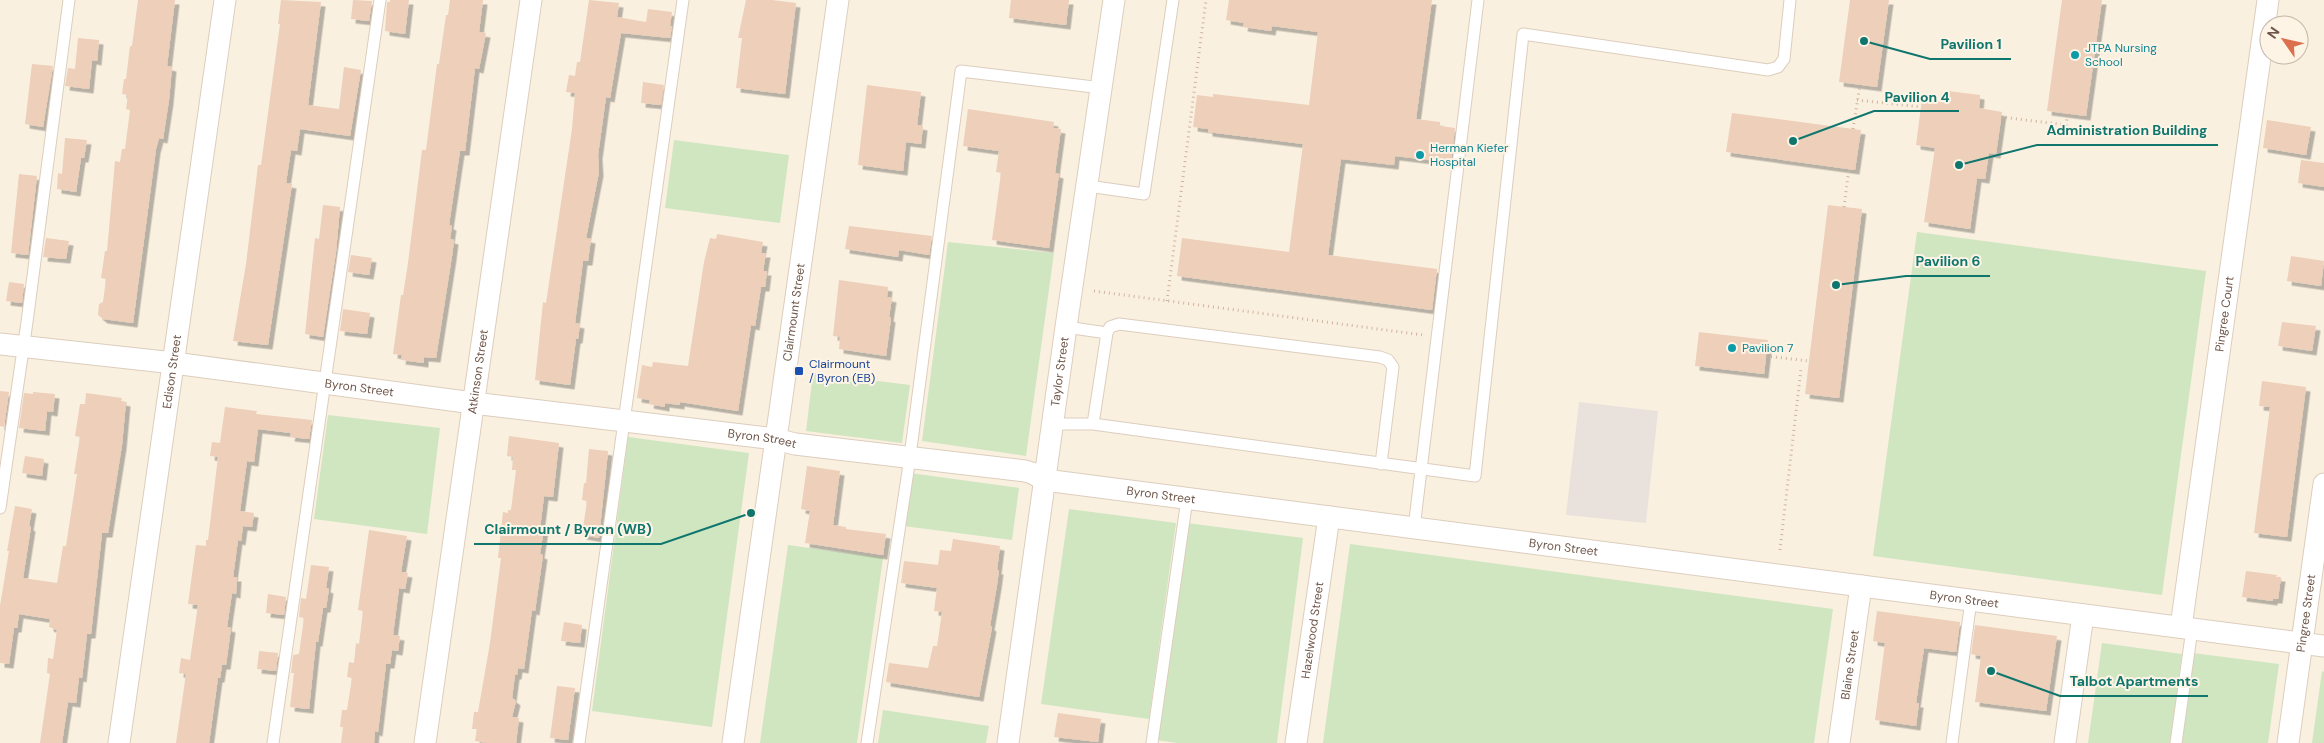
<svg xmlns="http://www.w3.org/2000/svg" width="2324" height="743" font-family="'DM Sans',sans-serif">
<defs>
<filter id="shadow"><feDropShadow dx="4.5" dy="4.5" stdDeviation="0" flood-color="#0004"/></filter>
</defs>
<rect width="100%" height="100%" fill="#faf0e0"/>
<!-- industrial -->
<path fill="#e9e2dc" d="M1579 402 1658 411 1646 523 1566 515Z"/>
<!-- green -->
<path fill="#cfe6c1" d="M674 140 789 155 780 223 665 208Z
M1917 232 2206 271 2162 595 1873 556Z
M948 242 1054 253 1026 456 922 441Z
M813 373 910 385 902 443 806 431Z
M328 415 440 428 427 534 314 519Z
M628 437 749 453 712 727 592 711Z
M910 473 1019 488 1012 540 903 526Z
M1069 509 1176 523 1149 719 1041 704Z
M1187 523 1303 538 1277 743H1177L1156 740Z
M1350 544 1833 609 1814 743H1323Z
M788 545 883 558 857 743H760Z
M2102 643 2182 654 2170 743H2088Z
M2193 653 2279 664 2268 743H2180Z
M2322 671 2324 672V743H2312Z
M883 710 989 726 986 743H878Z"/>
<!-- building -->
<path fill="#edcfba" filter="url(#shadow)" d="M138 0H175L167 66 172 67 169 100 163 139 159 138 156 149 133 323 103 319 98 315 99 304 103 302 106 279 101 278 105 251H107L115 161 120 162 122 149H125L130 110 126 109 128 95 122 94 124 79H126L130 46H132Z
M281 0 321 2 308 105 339 109 344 67 361 70 350 136 300 129 297 151 291 150 286 183 292 184 268 345 233 341 246 264 258 165H261L280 24H278Z
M353 0 372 1 369 21 351 19Z
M390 0H409L405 34 385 31 387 2H390Z
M450 0H483L479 32 486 33 479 69 475 68 465 151H460L449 225 452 226 450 239 454 240 452 256 436 358 424 357V363L401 360 402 355 393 354 401 295H403L408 263 422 150H426L437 64H439L446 15H448Z
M589 0 619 3 617 17 646 22 648 9 672 12 670 26H672L670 38 621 33 610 98 606 97 598 155 599 172 586 238 591 239 588 261H583L575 323 580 324 578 339H576L570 385 535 380 543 302 546 303 572 129 575 93 566 92 569 75 575 76 577 62H580Z
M746 0H772L796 3 785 94 736 88 742 38H738Z
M1011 0H1069L1066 25 1009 18Z
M1229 0H1432L1416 119 1440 122V126L1455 128 1451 160 1437 159V161L1395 156 1394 165 1341 159 1328 255 1437 269 1432 310 1177 276 1182 238 1289 252 1303 144 1208 132V129L1193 127 1197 95 1213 97V94L1309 105 1318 32 1272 26 1271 31 1243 27 1244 23 1226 20Z
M1850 0H1889L1877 87 1839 82Z
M2062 0H2102L2086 116 2047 111Z
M78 38 99 40 97 61 92 60 89 89 65 86 68 68 75 69Z
M32 64 53 66 43 127 25 124Z
M643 82 664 85 661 105 641 103Z
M867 85 921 92 917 125 923 126 921 144 906 142 903 171 858 165Z
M1948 91 1980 95 1979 108 2002 112 1996 154 1989 153 1985 179 1977 178 1970 229 1924 222 1935 148 1916 145 1922 99 1947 103Z
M968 109 1054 122 1053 128 1061 129 1055 173 1059 174 1049 248 992 240 1001 173 996 172 999 151 963 146Z
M1732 113 1861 130 1855 170 1726 152Z
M2267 120 2311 127 2306 155 2263 148Z
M65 138 87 140 84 158H81L76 192 57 189 58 173 62 174Z
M2301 160 2324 163V187L2298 183Z
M19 174 37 176 28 255 11 253Z
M323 205 340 207 336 252 323 337 305 334 315 238 319 239Z
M1828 205 1862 209 1839 398 1805 394Z
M849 226 932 236 929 255 899 250 898 257 845 249Z
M717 234 763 242 761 253H766L763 271H767L765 287H761L755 326 751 325 738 411 680 402V405L665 403V407L649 404 650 400 637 398 642 365 652 367 653 362 688 366 704 262 710 238 716 239Z
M46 238 69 241 66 259 43 257Z
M351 255 372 258 369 275 348 272Z
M2291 256 2324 261 2321 286 2287 281Z
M839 280 888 287 887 297 892 298 889 317 891 318 886 356 839 349 840 337 833 336Z
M9 282 24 284 22 303 6 301Z
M343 309 370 313 367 334 340 331Z
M2282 322 2316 326 2312 351 2278 346Z
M1699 332 1768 340 1764 374 1695 366Z
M2262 381 2306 387 2287 537 2254 533 2270 407 2259 406Z
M0 391 9 392 4 427 0 426Z
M33 392 55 394 53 412 47 411 45 431 19 428 24 393 33 394Z
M86 393 122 398 121 401 126 402 122 445 108 533H102L91 634H87L82 678 79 677 76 703 68 702 62 743H40L50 674 47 673 48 658 53 659 57 630 49 627 50 619 19 614 17 628H14L9 664 0 663V606L9 551H7L15 506 32 509 29 526 31 527 23 578 57 583 63 546H66L77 474H74L80 437 75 436 80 404H85Z
M225 407 257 411 256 414 312 420 309 439 290 437 291 433 258 429 254 462 247 461 240 511 254 513 252 527 243 526 241 541 238 540 233 577H237L236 594 232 593 227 627 231 628 226 665H222L220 678H218L209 743H176L186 674 179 673 181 658 190 660 198 605 188 604 196 545 206 546V540H208L218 457 210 456 212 442 220 443Z
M509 436 559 443 553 497 544 496 540 528H544L540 554 543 555 535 611 532 610 524 669 518 668 517 675H515L512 698 516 701 512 717 519 718 516 743H487L475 741 477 729H472L474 712H478L490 643 501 558H498L503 512 508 513V510H511L516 470H512L513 457 507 456Z
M589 449 608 451 599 538 582 535 587 501 582 500 584 483H586Z
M25 456 44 459 42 476 22 473Z
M807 466 840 471 833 525 846 527V529L886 534 883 555 805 543 810 511 801 509Z
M369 530 407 536 401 572 408 573 405 589 399 588 393 635 400 636 398 651 392 650 390 664H386L378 732 375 731 374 743H341L343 727H340L342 710H347L352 678 347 677 349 662 354 663 356 643 359 644 363 611 358 610Z
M953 539 1000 546 997 570H999L997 585 990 626 992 627 979 697 886 682 889 663 928 668 933 646H937L942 612 934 611 937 588 901 583 904 561 938 565 940 550 951 551Z
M311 565 329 567 326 588 329 589 326 608H323L318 642H316L309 709 290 707 294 673H291L293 655 299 654 304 618 299 617 301 598 306 599Z
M2246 571 2277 575 2276 577H2281L2278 599H2273V601L2242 597Z
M268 594 286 597 284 615 266 613Z
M1877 611 1960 622 1956 652 1924 648 1916 703H1919L1916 726 1875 720 1885 643 1873 641Z
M564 622 582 625 580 643 561 641Z
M1975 625 2057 636 2046 711 1975 702 1981 656 1971 654Z
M259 651 278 653 276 671 257 669Z
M557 686 575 688 568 740 550 738Z
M1058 713 1101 719 1098 742 1054 737Z"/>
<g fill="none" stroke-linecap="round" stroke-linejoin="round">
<!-- lane casing -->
<g stroke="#ddcdbd" stroke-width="13">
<path id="lane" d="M1088 186 1144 194 1173 0
M1066 327 1107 333
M1053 424H1093L1475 476 1523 34 1768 70 1778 67 1784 59 1790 0
M1093 424 1107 333 1110 327 1119 324 1380 357 1388 360 1393 367 1381 464
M0 508 27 322 69 0
M1414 528 1478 0
M273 743 380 0
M579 743 683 0
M867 743 908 471 961 71 1102 88
M1152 743 1187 499
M1952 743 1971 600
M2176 743 2192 629"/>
</g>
<!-- street casing -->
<g stroke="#ddcdbd" stroke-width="23">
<g id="street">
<path id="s1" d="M0 344 174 363 473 403 776 439 795 444 1025 471 1032 473 1045 480 2324 646"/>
<path id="s2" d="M2181 627 2268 0"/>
<path id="s3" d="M119 743 225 0"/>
<path id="s4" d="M425 743 531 0"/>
<path id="s5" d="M733 743 838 0"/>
<path id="s6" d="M1008 743 1066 327 1114 0"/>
<path id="s7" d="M1296 743 1329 517"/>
<path id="s8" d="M1839 743 1861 586"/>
<path d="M2065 743 2083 615"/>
<path id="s9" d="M2288 743 2324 484"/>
</g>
</g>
<!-- path -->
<path stroke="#d1b39e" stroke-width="3" stroke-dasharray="1 4" stroke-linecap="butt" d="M1857 100 1921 107
M2001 117 2066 125 2068 113
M1853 129 1860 85
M1844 207 1849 169
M1094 291 1423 335
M1167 301 1206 0
M1766 356 1809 361
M1780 550 1801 369"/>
<!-- lane -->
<use href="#lane" stroke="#fff" stroke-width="11"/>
<!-- street -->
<use href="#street" stroke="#fff" stroke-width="21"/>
</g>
<!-- markers -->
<g fill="#0f9aa8" stroke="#fdf4e6" stroke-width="2">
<circle cx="2075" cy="55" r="5"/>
<circle cx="1420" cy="155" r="5"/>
<circle cx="1732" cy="348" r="5"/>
</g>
<rect fill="#1a4fb4" stroke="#fdf4e6" stroke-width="2" x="794" y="366" width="10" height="10" rx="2.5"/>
<g text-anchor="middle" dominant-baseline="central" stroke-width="4" stroke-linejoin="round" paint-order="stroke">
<!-- culture labels -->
<g font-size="12" fill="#0d838f" stroke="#fdf4e6" text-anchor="start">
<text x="2085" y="48">JTPA Nursing<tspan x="2085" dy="14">School</tspan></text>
<text x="1430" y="148">Herman Kiefer<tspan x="1430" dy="14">Hospital</tspan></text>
<text x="1742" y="348">Pavilion 7</text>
</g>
<!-- street labels -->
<g font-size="12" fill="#6f574a" stroke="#fdf4e6">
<text stroke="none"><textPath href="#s5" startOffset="435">Clairmount Street</textPath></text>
<text stroke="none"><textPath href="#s2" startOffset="316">Pingree Court</textPath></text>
<text stroke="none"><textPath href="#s4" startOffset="375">Atkinson Street</textPath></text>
<text stroke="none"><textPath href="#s6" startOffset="375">Taylor Street</textPath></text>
<text stroke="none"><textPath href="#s3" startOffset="375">Edison Street</textPath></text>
<text stroke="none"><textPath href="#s1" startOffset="362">Byron Street</textPath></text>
<text stroke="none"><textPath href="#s1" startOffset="768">Byron Street</textPath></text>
<text stroke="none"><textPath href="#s1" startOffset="1172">Byron Street</textPath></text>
<text stroke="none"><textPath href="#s1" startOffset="1578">Byron Street</textPath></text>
<text stroke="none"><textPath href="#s1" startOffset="1982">Byron Street</textPath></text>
<text stroke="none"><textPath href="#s9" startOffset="131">Pingree Street</textPath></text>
<text stroke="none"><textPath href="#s7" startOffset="114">Hazelwood Street</textPath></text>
<text stroke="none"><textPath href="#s8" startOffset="79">Blaine Street</textPath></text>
</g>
<!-- transit labels -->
<g font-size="12" fill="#164399" stroke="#fdf4e6" text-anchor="start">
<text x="809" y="364">Clairmount<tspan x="809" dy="14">/ Byron (EB)</tspan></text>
</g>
</g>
<!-- callouts -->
<path fill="none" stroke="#0f766e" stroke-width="2" d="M1864 41L1930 59H2011M1793 141L1874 111H1959M1959 165L2037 145H2218M1836 285L1906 276H1990M751 513L661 544H474M1991 671L2060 696H2208"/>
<g fill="#0f766e" stroke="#fdf4e6" stroke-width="2">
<circle cx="1864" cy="41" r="5"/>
<circle cx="1793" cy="141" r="5"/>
<circle cx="1959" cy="165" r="5"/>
<circle cx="1836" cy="285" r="5"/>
<circle cx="751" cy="513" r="5"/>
<circle cx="1991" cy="671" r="5"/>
</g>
<g font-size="14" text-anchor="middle" font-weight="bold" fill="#0f766e" stroke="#fdf4e6" stroke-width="4" stroke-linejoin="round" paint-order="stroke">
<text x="1971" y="49">Pavilion 1</text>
<text x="1917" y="102">Pavilion 4</text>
<text x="2127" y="135">Administration Building</text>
<text x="1948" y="266">Pavilion 6</text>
<text x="568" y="534">Clairmount / Byron (WB)</text>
<text x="2134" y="686">Talbot Apartments</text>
</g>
<!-- north arrow -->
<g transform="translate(2284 40) rotate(304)"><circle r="24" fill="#fdf4e6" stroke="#c4b5a8"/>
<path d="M0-4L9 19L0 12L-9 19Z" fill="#dc6f4d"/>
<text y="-8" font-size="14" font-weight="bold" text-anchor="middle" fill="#6f574a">N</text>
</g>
</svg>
